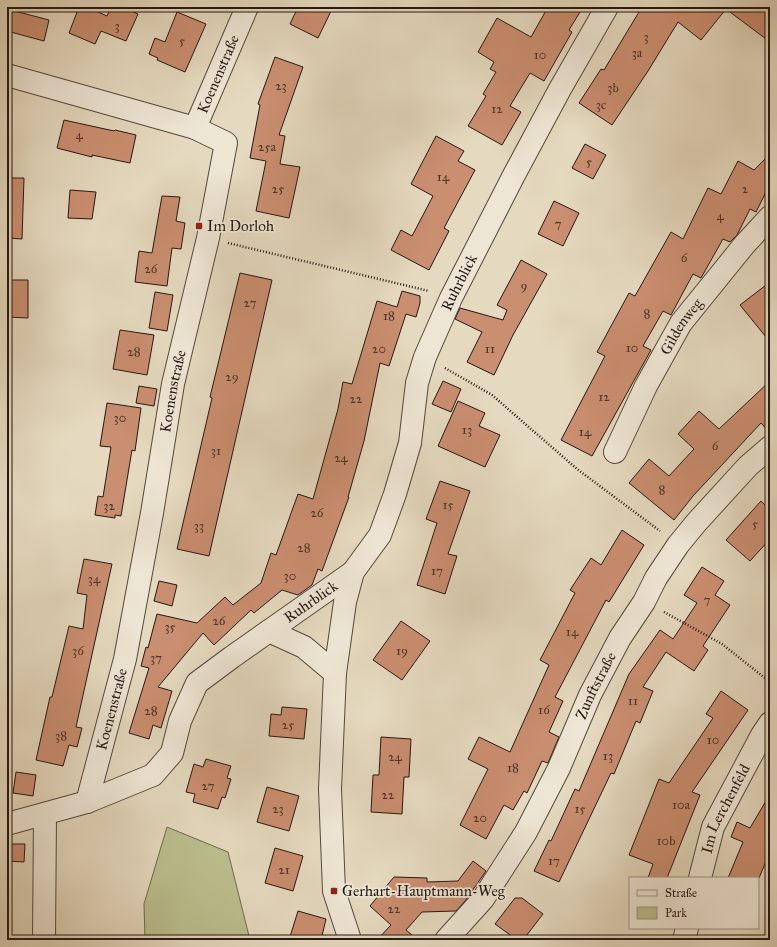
<svg xmlns="http://www.w3.org/2000/svg" width="777" height="947" font-family="'IM FELL Great Primer',serif">
<rect width="100%" height="100%" fill="#e5d9bf"/>
<filter id="stains"><feTurbulence type="fractalNoise" baseFrequency=".005" numOctaves="4"/><feColorMatrix values="0 0 0 0 .2 0 0 0 0 .09 0 0 0 0 .02 0 0 0 .5 -.17"/></filter>
<radialGradient id="worn" r=".72"><stop offset=".6" stop-color="#630" stop-opacity="0"/><stop offset="1" stop-color="#630" stop-opacity=".3"/></radialGradient>
<!-- green -->
<path fill="#bbbe8e" stroke="#706a50" d="M167 827 228 852 250 940H145L144 904Z"/>
<!-- building -->
<path fill="#ca8e70" stroke="#251712" d="M79 7H87L107 16 111 7H122L138 14 126 41 101 31 95 44 69 33Z
M298 7H333L318 38 290 24Z
M548 7H583L569 30 572 32 544 81 530 73 510 106 521 112 502 145 468 126 486 96 483 94 496 72 490 69 494 62 478 52 497 18 531 37Z
M642 7H770V42L726 9 701 40 678 22 648 71 612 125 579 103 601 69 604 70Z
M7 9 49 20 44 41 7 31Z
M177 12 206 24 185 72 157 60 158 58 149 54 155 38 165 42Z
M275 57 303 67 279 135 285 136 280 164 300 167 289 218 256 211 266 161 250 158 260 105 258 104Z
M64 120 114 131 115 130 136 135 130 163 92 155V157L57 148Z
M436 136 464 151 458 161 475 170 444 228 449 231 429 270 391 250 401 230 412 236 433 196 411 184Z
M585 144 606 155 593 179 572 168Z
M770 154V184L756 212 750 209 737 235 730 242 723 239 701 278 693 274 671 315 663 311 643 346 651 350 592 456 561 440 605 356 597 352 629 293 635 296 671 232 683 239 708 188 721 194 738 161 754 170Z
M7 178H24L22 239 7 238Z
M70 190 96 192 92 219 68 218Z
M162 196 180 197 176 221 185 223 181 249 172 248 167 286 135 282 139 251 152 253Z
M554 201 579 213 563 246 538 234Z
M521 260 547 274 513 335 494 375 467 362 482 332 455 319 460 308 503 320 507 310 497 305Z
M240 273 272 280 209 556 177 549 212 398 210 397Z
M9 280H28V318L7 317V296H9Z
M770 282V342L740 305Z
M402 291 420 296V303L416 317 406 314 389 366 380 363 364 441 348 497H349L322 571 318 569 312 585 298 595 282 590 254 613 251 610 214 645 203 633 158 687 172 691 161 728 153 725 149 739 129 733 149 668 141 666 146 647 148 648 157 614 197 623 225 597 233 605 261 583 271 553 276 555 298 494 313 499 338 409 343 382 352 384 377 301 397 307Z
M155 292 173 295 167 331 149 328Z
M120 330 154 335 147 375 113 369Z
M443 381 461 389 451 412 432 404Z
M770 381V433L761 423 693 496 674 520 629 483 649 459 669 476 694 449 678 434 699 411 719 429Z
M139 386 157 389 154 406 136 403Z
M458 401 485 413 479 426 500 435 485 467 438 446Z
M107 403 141 408 135 451 132 450 121 516 115 515V518L95 515 98 496 103 497 111 447 100 446Z
M440 481 470 491 448 554 457 556 445 594 417 585 437 523 426 519Z
M761 501 770 510V539L750 561 726 540Z
M622 530 644 545 609 602 606 600 555 697 563 701 549 732 559 737 548 763 542 761 527 793 524 791 513 810 504 805 486 839 460 825 488 769 468 759 479 737 510 752 549 665 540 660 575 593 570 590 591 558 601 565Z
M84 559 112 564 76 727 82 728 77 747 69 745 63 766 36 760 50 697H52L69 626 83 629 87 595 77 593Z
M702 567 724 581 715 595 730 605 703 646 708 650 694 671 666 652 643 687 653 691 640 723 636 721 614 774 611 773 559 882 534 871 549 840 551 841 575 789 579 791 629 674 660 630 673 639 697 603 684 595Z
M159 581 177 585 172 606 154 601Z
M401 621 430 641 402 680 373 660Z
M721 691 748 710 692 792 700 795 667 878H648L653 864 629 855 659 779 669 783 713 718 706 714Z
M282 707 307 709 304 739 269 736 271 714 281 715Z
M381 737 411 739 409 777H404L402 814 371 812 373 775H379Z
M206 759 231 766 227 778 231 779 225 798 222 797 218 809 193 802 195 794 186 792 194 764 203 767Z
M16 772 36 775 33 796 13 793Z
M267 787 299 796 289 831 257 822Z
M770 794V852L759 878H728L743 842 731 837 737 822 750 828Z
M7 844H25L24 862 7 861Z
M275 848 303 856 293 891 265 883Z
M473 861 486 871 465 901 456 911 422 912 406 930 418 940H377L391 925 370 906 394 877 427 878V882L458 881Z
M515 898H522L543 914 523 940H517L495 924Z
M298 911 326 919 321 940H289Z"/>
<g fill="none" stroke-linecap="round" stroke-linejoin="round">
<!-- minor casing -->
<g stroke="#55483d" stroke-width="24">
<g id="minor">
<path d="M7 75 195 128"/>
<path id="s1" d="M615 452 646 386 681 323 745 244 770 217"/>
<path id="s2" d="M269 631 353 572"/>
<path id="s3" d="M335 673 345 602 353 572 380 535 395 494 410 443 417 383 425 357 451 298 514 175 560 89 607 7"/>
<path id="s4" d="M87 802 125 659 152 513 173 384 208 238 226 143 195 128 247 7"/>
<path d="M7 824 87 802 153 775 172 753 180 721 197 683 232 657 269 631 304 647 335 673 330 789 334 891 350 940"/>
<path id="s5" d="M700 878 713 827 762 735 770 723"/>
<path d="M44 940 45 814"/>
<path id="s6" d="M446 940 483 899 526 832 559 768 590 695 620 638 644 602 656 578 678 545 696 523 748 466 770 447"/>
<path d="M684 940 687 928"/>
</g>
</g>
<!-- path -->
<path stroke="#251712" stroke-width="2.5" stroke-dasharray="1 2" stroke-linecap="butt" d="M228 243 429 291
M445 368 492 395 577 469 660 531
M664 612 722 644 770 682"/>
<!-- minor -->
<use href="#minor" stroke="#eee6d5" stroke-width="22"/>
</g>
<!-- markers -->
<g fill="#8f2418" stroke="#eee6d5" stroke-width="1.5">
<rect x="195" y="222" width="8" height="8" rx="2"/>
<rect x="330" y="887" width="8" height="8" rx="2"/>
</g>
<g text-anchor="middle" dominant-baseline="central" stroke-width="3.5" stroke-linejoin="round" paint-order="stroke">
<!-- number labels -->
<g font-size="13" fill="#4e352a">
<text x="117" y="26">3</text>
<text x="646" y="37">3</text>
<text x="182" y="41">5</text>
<text x="637" y="53">3a</text>
<text x="540" y="55">10</text>
<text x="281" y="86">23</text>
<text x="613" y="88">3b</text>
<text x="601" y="105">3c</text>
<text x="497" y="109">12</text>
<text x="79" y="135">4</text>
<text x="267" y="147">25a</text>
<text x="589" y="162">5</text>
<text x="443" y="177">14</text>
<text x="278" y="189">25</text>
<text x="745" y="189">2</text>
<text x="720" y="216">4</text>
<text x="558" y="224">7</text>
<text x="684" y="258">6</text>
<text x="151" y="269">26</text>
<text x="524" y="286">9</text>
<text x="250" y="303">27</text>
<text x="647" y="314">8</text>
<text x="389" y="316">18</text>
<text x="632" y="348">10</text>
<text x="379" y="349">20</text>
<text x="490" y="349">11</text>
<text x="134" y="352">28</text>
<text x="232" y="377">29</text>
<text x="604" y="397">12</text>
<text x="356" y="399">22</text>
<text x="120" y="418">30</text>
<text x="467" y="430">13</text>
<text x="585" y="432">14</text>
<text x="715" y="446">6</text>
<text x="216" y="451">31</text>
<text x="341" y="458">24</text>
<text x="662" y="490">8</text>
<text x="448" y="505">15</text>
<text x="109" y="506">32</text>
<text x="317" y="513">26</text>
<text x="755" y="524">5</text>
<text x="199" y="526">33</text>
<text x="304" y="548">28</text>
<text x="437" y="571">17</text>
<text x="290" y="576">30</text>
<text x="94" y="579">34</text>
<text x="707" y="600">7</text>
<text x="219" y="621">26</text>
<text x="170" y="627">35</text>
<text x="572" y="632">14</text>
<text x="78" y="651">36</text>
<text x="402" y="651">19</text>
<text x="156" y="658">37</text>
<text x="633" y="701">11</text>
<text x="544" y="710">16</text>
<text x="151" y="711">28</text>
<text x="288" y="725">25</text>
<text x="61" y="736">38</text>
<text x="713" y="740">10</text>
<text x="608" y="756">13</text>
<text x="395" y="757">24</text>
<text x="513" y="768">18</text>
<text x="208" y="786">27</text>
<text x="388" y="795">22</text>
<text x="681" y="805">10a</text>
<text x="278" y="809">23</text>
<text x="580" y="809">15</text>
<text x="480" y="818">20</text>
<text x="666" y="841">10b</text>
<text x="554" y="861">17</text>
<text x="284" y="870">21</text>
<text x="394" y="909">22</text>
</g>
<!-- street labels -->
<g font-size="15" fill="#251712" stroke="#eee6d5">
<text stroke="none"><textPath href="#s4" startOffset="767">Koenenstraße</textPath></text>
<text stroke="none"><textPath href="#s3" startOffset="415">Ruhrblick</textPath></text>
<text stroke="none"><textPath href="#s1" startOffset="142">Gildenweg</textPath></text>
<text stroke="none"><textPath href="#s4" startOffset="420">Koenenstraße</textPath></text>
<text stroke="none"><textPath href="#s2" startOffset="51">Ruhrblick</textPath></text>
<text stroke="none"><textPath href="#s6" startOffset="297">Zunftstraße</textPath></text>
<text stroke="none"><textPath href="#s4" startOffset="96">Koenenstraße</textPath></text>
<text stroke="none"><textPath href="#s5" startOffset="74">Im Lerchenfeld</textPath></text>
</g>
<!-- poi labels -->
<g font-size="15" fill="#251712" stroke="#eee6d5" text-anchor="start">
<text x="207" y="226">Im Dorloh</text>
<text x="342" y="891">Gerhart-Hauptmann-Weg</text>
</g>
</g>
<!-- margin -->
<rect width="777" height="947" fill="none" stroke="#e5d9bf" stroke-width="24"/>
<rect x="8" y="8" width="761" height="931" fill="none" stroke="#251712" stroke-width="2"/>
<rect x="12" y="12" width="753" height="923" fill="none" stroke="#251712"/>
<!-- legend -->
<rect x="629" y="877" width="130" height="52" fill="#eee6d5" stroke="#9e9387"/>
<rect x="637" y="890" width="20" height="6" fill="#eee6d5" stroke="#9e9387"/>
<text x="665" y="897" font-size="12" fill="#251712">Straße</text>
<rect x="637" y="907" width="20" height="12" fill="#bbbe8e" stroke="#9e9387"/>
<text x="665" y="917" font-size="12" fill="#251712">Park</text>
<rect width="100%" height="100%" filter="url(#stains)"/>
<rect width="100%" height="100%" fill="url(#worn)"/>
</svg>
